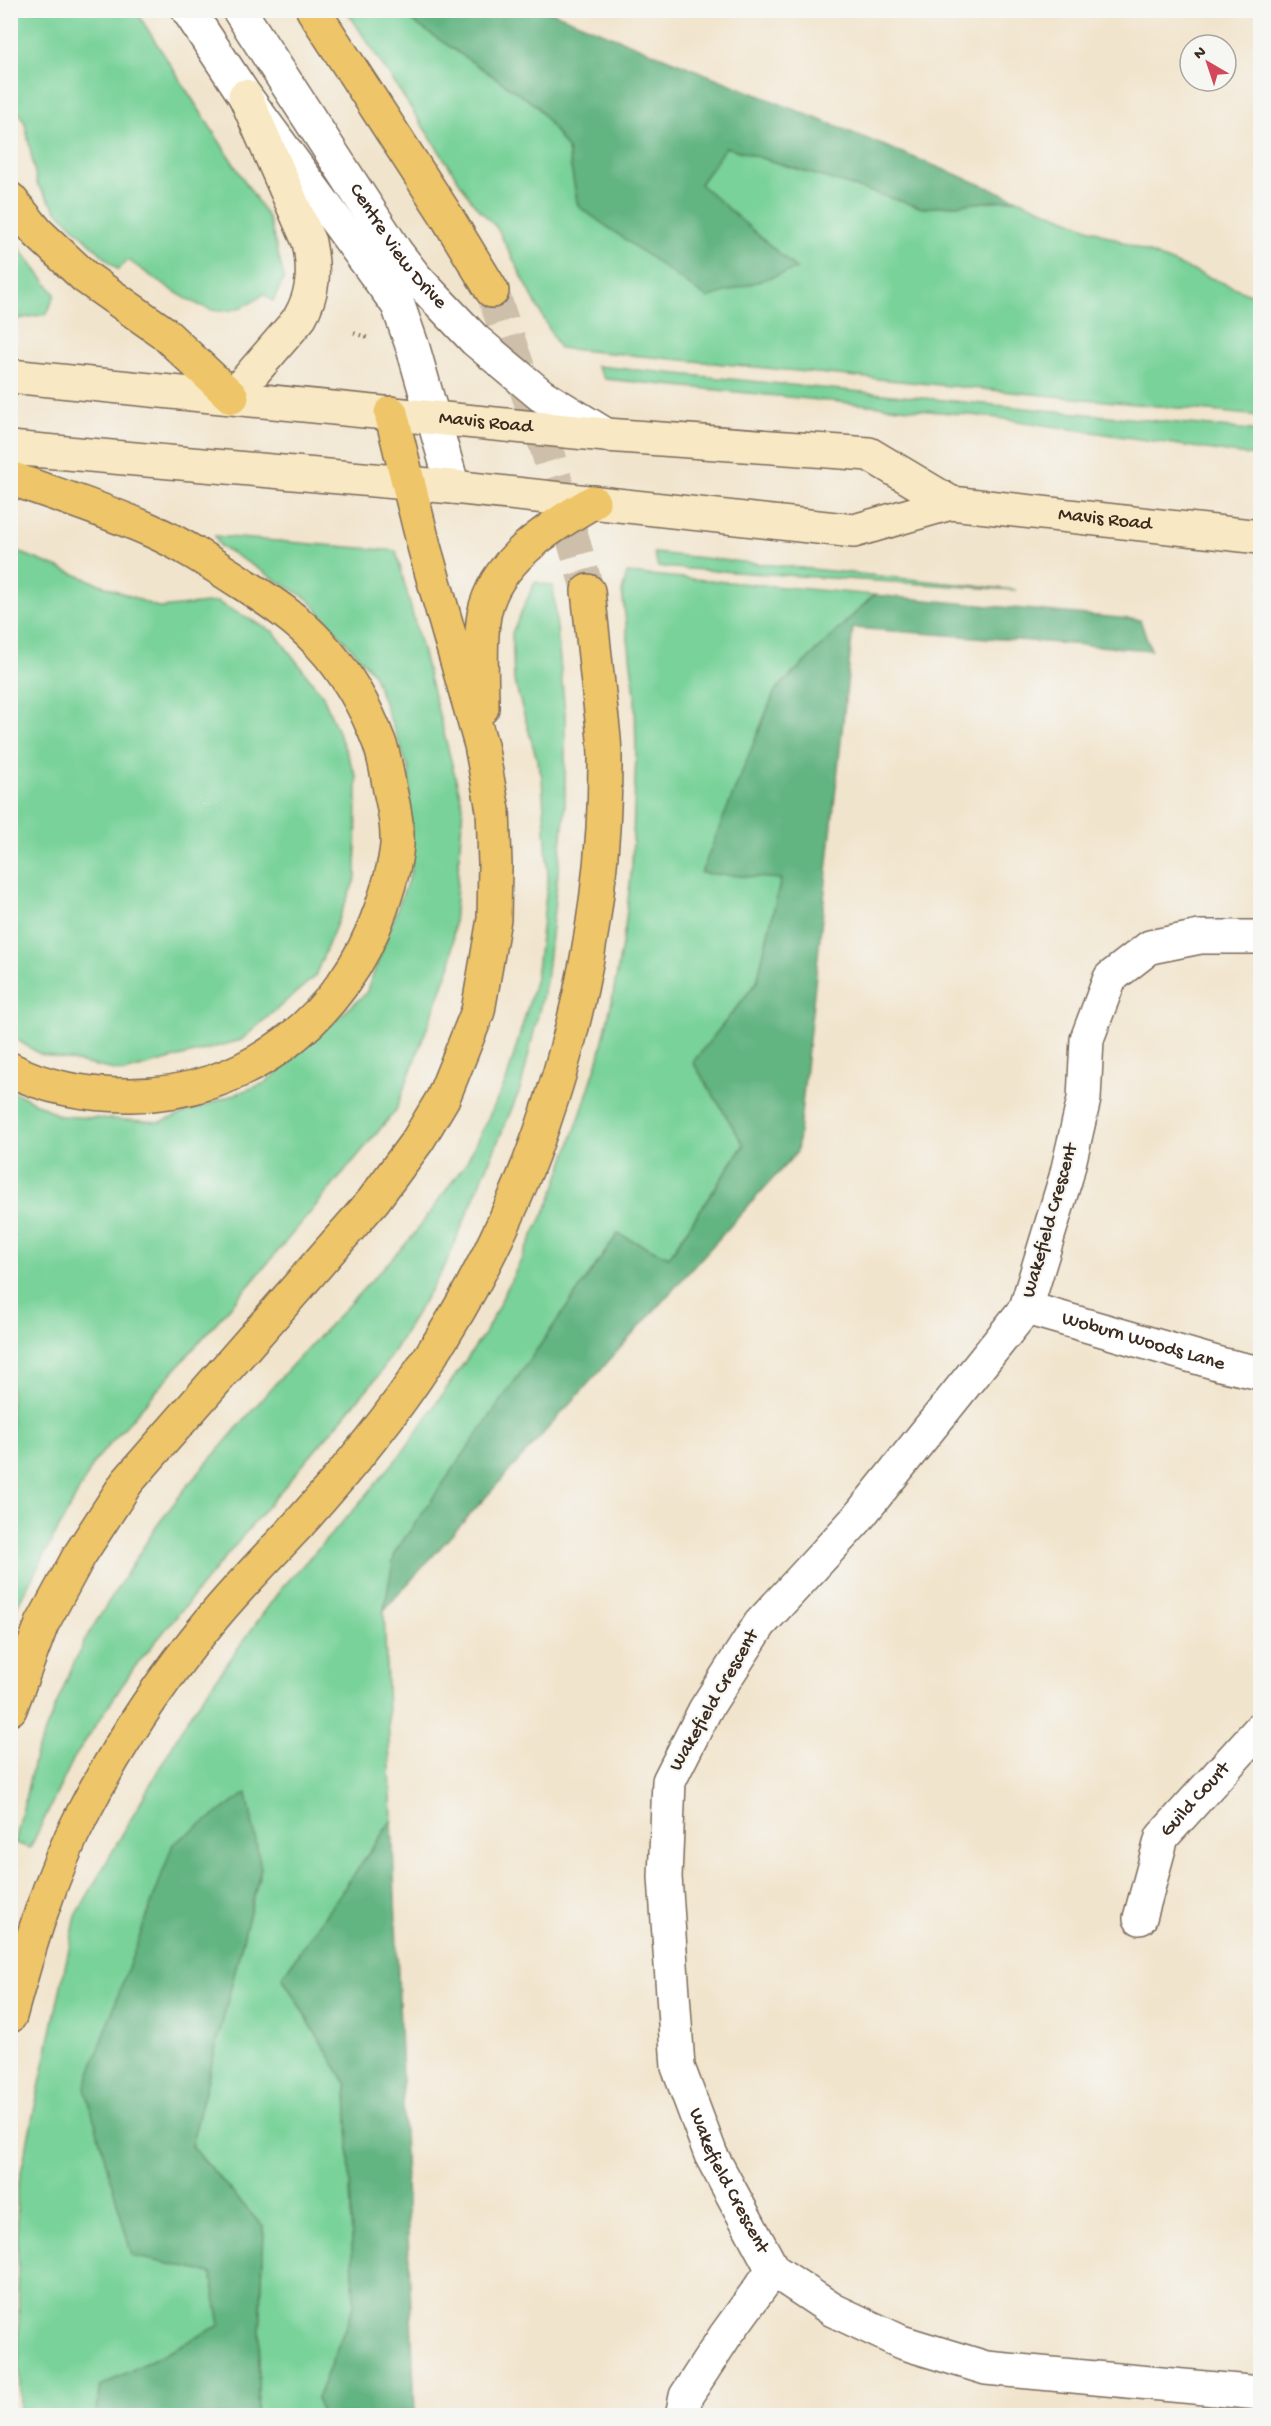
<svg xmlns="http://www.w3.org/2000/svg" width="1271" height="2426" font-family="'Gochi Hand',sans-serif">
<rect width="100%" height="100%" fill="#f6f6f2"/>
<filter id="ink" filterUnits="userSpaceOnUse"><feTurbulence type="fractalNoise" baseFrequency=".0167" numOctaves="2"/><feDisplacementMap in="SourceGraphic" scale="12" xChannelSelector="R" yChannelSelector="G"/><feConvolveMatrix kernelMatrix="1 2 1 2 8 2 1 2 1" color-interpolation-filters="sRGB"/></filter>
<filter id="wash" filterUnits="userSpaceOnUse"><feTurbulence type="fractalNoise" baseFrequency=".008" numOctaves="4" result="noise"/><feDisplacementMap in="SourceGraphic" scale="24" xChannelSelector="R" yChannelSelector="G"/><feGaussianBlur stdDeviation="1.35" result="paint"/><feColorMatrix in="noise" values="0 0 0 0 0 0 0 0 0 0 0 0 0 0 0 0 0 1.4 0 .05"/><feComposite in="paint" operator="in"/></filter>
<g filter="url(#wash)">
<rect width="100%" height="100%" fill="#f1e4cc"/>
<!-- green -->
<path fill="#78d299" stroke="#5a7e5c" stroke-width="1.5" d="M11 10 136 11 269 219 284 278 273 301 264 294C251 304 239 310 222 311 198 312 149 274 128 260L118 270 57 211 37 184 25 123 11 99Z
M347 11H397L537 106 568 150 578 206 700 184 726 147 923 208 1017 199 1260 298V416L559 348 497 228 474 204Z
M10 236 55 294 47 314 11 320Z
M596 366 1260 431V457L991 417 605 379Z
M215 536 396 551 463 806 451 964 396 1110 251 1283 95 1461 11 1617V1090L60 1116 161 1122 265 1083 366 993 411 872 409 770 373 673 308 599 220 546Z
M11 549 160 608 217 602 274 632 323 696 357 778 356 877 315 976 241 1040 124 1072 40 1054 11 1036Z
M654 553 1016 590 658 567Z
M627 573 874 595 775 691 702 872 781 878 757 982 693 1062 744 1144 669 1257 617 1235 395 1553 384 1610 392 1820 282 1977 347 2085 354 2306 317 2399 321 2415H257L264 2228 191 2146 261 1868 85 2087 211 2273 221 2325 101 2386 96 2415 20 2416 17 2190 76 1916 188 1718 280 1590 359 1504 405 1449 486 1331 551 1199 581 1113 599 1057 612 1001 625 927 632 865 636 754 635 695 622 591Z
M535 582 553 586 565 713V809L546 981 521 1087 445 1266 379 1375 251 1526 133 1669 74 1758 30 1848 15 1843 35 1756 72 1667 87 1636 156 1527 188 1485 282 1376 412 1237 466 1163 507 1079 536 978 548 878 542 777 514 680 512 633Z"/>
<!-- forest -->
<path fill="#62b481" stroke="#4e6f50" stroke-width="1.5" d="M397 11H549L1017 199 923 208 726 147 700 184 797 269 707 298 578 206 568 150 537 106Z
M874 595 1140 620 1151 650 853 628 797 1152 384 1610 395 1552 618 1234 669 1257 744 1145 693 1062 757 982 781 879 701 873 775 691Z
M247 1793 261 1868 191 2146 264 2228 257 2415H96L101 2386 220 2325 211 2273 132 2256 85 2087 173 1844Z
M392 1820 415 2415H321L317 2399 354 2306 347 2085 282 1977Z"/>
</g>
<g filter="url(#ink)">
<g fill="none" stroke-linecap="round" stroke-linejoin="round">
<!-- motorway-tunnel -->
<path stroke="#cdbfa9" stroke-width="33" stroke-dasharray="33 16" stroke-linecap="butt" d="M492 291 546 447 588 591"/>
<!-- minor casing -->
<g stroke="#7b6b5b" stroke-width="36">
<g id="minor">
<path id="s1" d="M1260 937H1200L1150 947 1110 978 1087 1039 1084 1099 1066 1177 1026 1308 856 1520 760 1624 705 1710 669 1781 665 1877 678 2067 711 2155 773 2270 833 2310 901 2342 986 2368 1260 2393"/>
<path id="s2" d="M1026 1308 1220 1364 1260 1373"/>
<path id="s3" d="M1140 1918 1162 1837 1260 1729"/>
<path d="M682 2416 686 2396 725 2336 773 2270"/>
</g>
</g>
<!-- tertiary casing -->
<g stroke="#7b6b5b" stroke-width="36">
<g id="tertiary">
<path d="M188 10 245 96 398 305 413 348 453 487"/>
<path id="s4" d="M239 10 396 252 416 278 475 340 541 395 606 435"/>
</g>
</g>
<!-- secondary casing -->
<g stroke="#7b6b5b" stroke-width="36">
<g id="secondary">
<path id="s5" d="M10 376 606 435 869 454 951 503"/>
<path d="M232 397 299 319C314 293 315 271 309 242L245 96"/>
<path id="s6" d="M10 448 453 487 854 531 951 503 1260 537"/>
</g>
</g>
<!-- motorway casing -->
<g stroke="#7b6b5b" stroke-width="36">
<path id="motorway" d="M313 10 444 212 492 291
M10 199 38 233 85 277 163 332 232 397
M10 478C57 495 105 510 150 530 184 545 214 565 245 585 271 602 298 620 319 643 345 670 366 707 379 742 385 757 387 774 390 790 394 807 398 827 397 845 395 867 388 888 381 909 344 1018 246 1096 128 1095 90 1095 44 1088 10 1069
M482 708C482 677 479 645 484 615 494 561 550 527 593 502
M10 1709 42 1624 79 1556 127 1482 373 1201 418 1140 443 1098 478 1011 494 919 495 864 493 810 481 745 425 550 391 413
M10 2016C29 1947 50 1876 83 1813 118 1745 162 1679 211 1620 238 1587 268 1557 297 1526 343 1475 389 1420 426 1363 542 1188 606 969 605 758 605 740 602 721 600 703 596 666 592 629 588 591"/>
</g>
<!-- path -->
<path stroke="#7b6b5b" stroke-width="4" stroke-dasharray="1.5 4.5" stroke-linecap="butt" d="M354 333 371 339"/>
<!-- minor -->
<use href="#minor" stroke="#fff" stroke-width="33"/>
<!-- tertiary -->
<use href="#tertiary" stroke="#fff" stroke-width="33"/>
<!-- secondary -->
<use href="#secondary" stroke="#f8e8c3" stroke-width="33"/>
<!-- motorway -->
<use href="#motorway" stroke="#eec569" stroke-width="33"/>
</g>
</g>
<g text-anchor="middle" dominant-baseline="central" stroke-width="4.5" stroke-linejoin="round" paint-order="stroke">
<!-- street labels -->
<g font-size="20" fill="#3b2a1e" stroke="#f6f6f2">
<text stroke="none"><textPath href="#s4" startOffset="285">Centre View Drive</textPath></text>
<text stroke="none"><textPath href="#s5" startOffset="478">Mavis Road</textPath></text>
<text stroke="none"><textPath href="#s6" startOffset="1104">Mavis Road</textPath></text>
<text transform="translate(1051 1221) rotate(-74)">Wakefield Crescent</text>
<text stroke="none"><textPath href="#s2" startOffset="122">Woburn Woods Lane</textPath></text>
<text transform="translate(715 1701) rotate(-60)">Wakefield Crescent</text>
<text stroke="none"><textPath href="#s3" startOffset="134">Guild Court</textPath></text>
<text stroke="none"><textPath href="#s1" startOffset="1510">Wakefield Crescent</textPath></text>
</g>
</g>
<!-- margin -->
<rect width="1271" height="2426" fill="none" stroke="#f6f6f2" stroke-width="36"/>
<!-- north arrow -->
<g transform="translate(1208 63) rotate(321)"><circle r="28" fill="#f6f6f2" stroke="#aba49d" stroke-width="1.5"/>
<path d="M0-4.5L10 22L0 15L-10 22Z" fill="#d1495b"/>
<text y="-9" font-size="16" font-weight="bold" text-anchor="middle" fill="#3b2a1e">N</text>
</g>
</svg>
